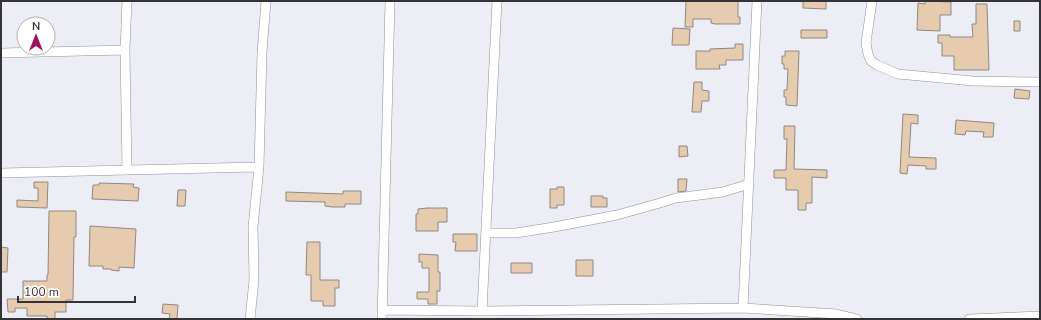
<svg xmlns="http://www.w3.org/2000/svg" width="1041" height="320" font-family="'Nunito Sans',sans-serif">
<rect width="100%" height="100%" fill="#edeef5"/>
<!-- building -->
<path fill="#e6cbaf" stroke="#8d8883" d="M686 1H738V17H740V24H715L711 23V19H693V27H685Z
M803 1H826V9L803 8Z
M925 1 951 2V15H940V31L917 30 918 3 925 4Z
M976 4H987L989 70H954V56H942V43H938V35H950V37H973L972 24H976Z
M1014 21H1020V31H1014Z
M673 28 690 29 689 45H672Z
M801 30H827V38H801Z
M735 44H743V60H726V65H719L720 69H696V51H710V49L735 48Z
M785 51H799L797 106 786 105V97H784V90H787L788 69H784V64H782V56H785Z
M694 82H702V90L709 91V101H702L701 112H692Z
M1015 89 1030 91 1029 99 1014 98Z
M903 114 918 115V124L911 123 909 157 936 158V169H926V166L908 165 907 174 900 173Z
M956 120 994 123 993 137H983L984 132 966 131 965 135 955 134Z
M784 126H795L794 169 827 170V178L812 177V203H806V210H798V190H786V178H774V170H786L787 139H784Z
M679 146H687L688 156 679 157Z
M678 179H687L686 191 678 192Z
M34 182H48L47 208 17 207V200L38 201V188H34Z
M99 183 134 184 133 187 139 188 138 201 92 199 93 185H99Z
M557 187H564V205H557V208H550V189H557Z
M178 190H186L185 206H177Z
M343 191H361V204H345V207H332L325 206V202L286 201V192L343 194Z
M591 196H603V198H607V207H591Z
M427 208H447V222H438V231H416V214H418V209Z
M49 211H76V237H74L73 300H66V312H55V319H47V316H27V308H15V312H8L7 299H23V281H47V275H48Z
M90 226 136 229 134 268 119 267V271L111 270V269H103V266H89Z
M453 234H477V251H455L456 242H453Z
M307 242H320V280H339V288H335V306H323V301H311V275H306Z
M1 247 8 248 7 272H1Z
M419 254 438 255V272H440V291H437V304H428V299H417V292H429V268H422V262H419Z
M576 260H593V276H576Z
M511 263H532V273H511Z
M163 304 178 305 177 319H169L170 314 162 313Z"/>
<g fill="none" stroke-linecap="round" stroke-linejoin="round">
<!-- minor casing -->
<g stroke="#8f9096" stroke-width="10">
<path id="minor" d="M872 1 866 43 868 54 871 61 877 65 898 74 973 81 1040 82
M125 50 127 170
M1 53 125 50 127 1
M1 173 259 167
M486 233H516L554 227 617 215 660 203 676 198 723 192 749 184
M743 308 837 314 857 319
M383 310 482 311 743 308 757 1
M482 311 497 1
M250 319 254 280 253 227 259 167 262 52 266 1
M382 319 390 1
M969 319 1040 316"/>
</g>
<!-- minor -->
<use href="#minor" stroke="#fff" stroke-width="9"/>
</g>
<!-- border -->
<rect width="1041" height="320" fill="none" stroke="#343437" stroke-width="4"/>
<!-- north arrow -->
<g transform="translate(36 36)"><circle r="19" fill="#ffffff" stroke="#aeaeaf"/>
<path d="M0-3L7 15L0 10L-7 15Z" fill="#9e135f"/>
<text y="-6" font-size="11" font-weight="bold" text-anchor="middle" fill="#343437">N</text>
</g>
<!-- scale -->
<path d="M18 296v6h117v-6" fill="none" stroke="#343437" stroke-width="2"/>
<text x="24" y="296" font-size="12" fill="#343437" stroke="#ffffff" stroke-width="3" paint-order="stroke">100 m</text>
</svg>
